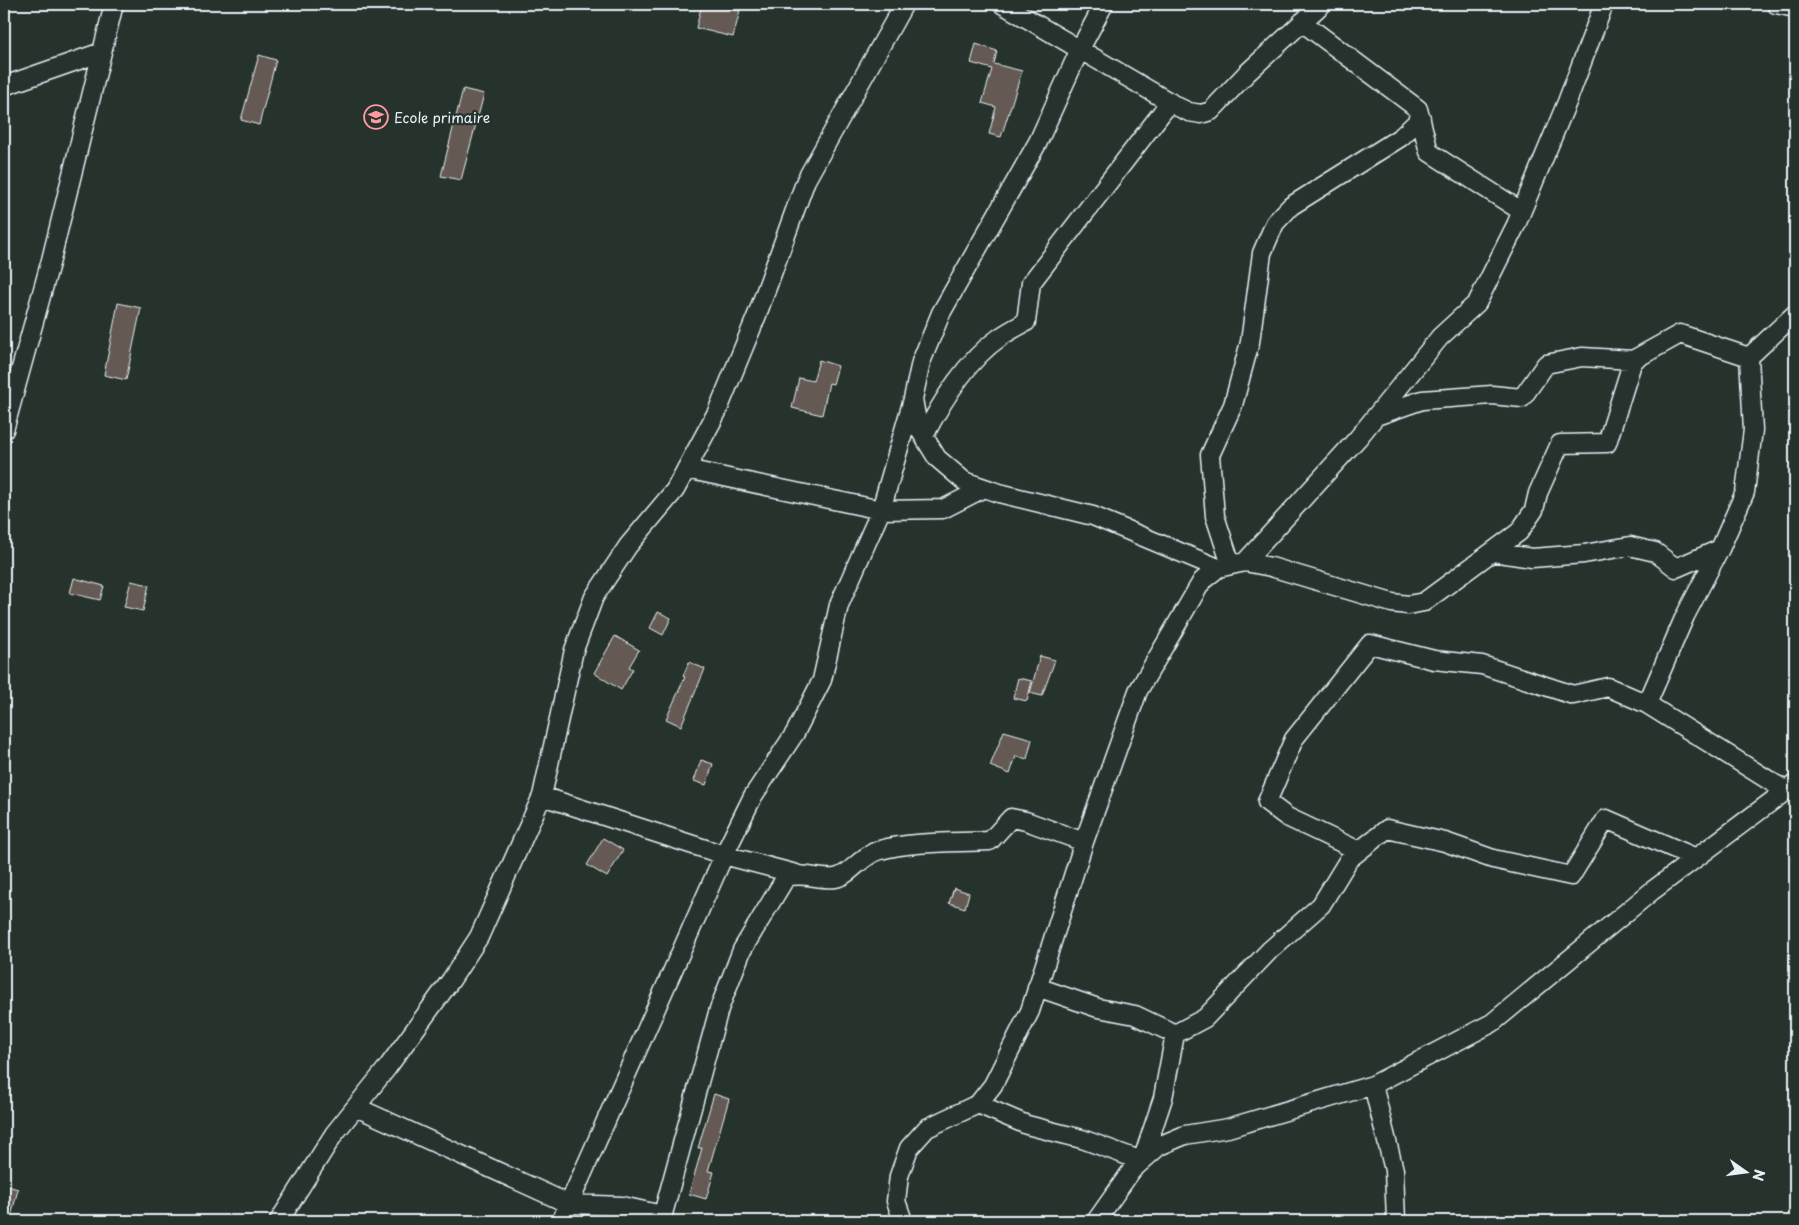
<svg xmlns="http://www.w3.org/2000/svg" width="1799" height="1225" font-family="'Playpen Sans',sans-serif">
<rect width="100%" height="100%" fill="#26332d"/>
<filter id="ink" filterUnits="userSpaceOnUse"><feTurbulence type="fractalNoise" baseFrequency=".02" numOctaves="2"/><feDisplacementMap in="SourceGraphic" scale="10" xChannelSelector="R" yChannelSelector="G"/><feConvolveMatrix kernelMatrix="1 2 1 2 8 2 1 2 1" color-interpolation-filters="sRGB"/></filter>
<g filter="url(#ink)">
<!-- building -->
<path fill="#655a52" stroke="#e8f1f8" d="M702 4 740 11 733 37 696 28Z
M976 44 997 51 994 64 1022 71 1001 137 989 134 996 107 982 103 992 69 971 63Z
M259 55 276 60 259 125 241 120Z
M463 89 484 94 461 180 441 176Z
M118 303 141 308 126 380 104 375Z
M819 360 838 366 833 384 829 383 822 415 792 408 799 378 813 381Z
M74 578 104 586 100 600 70 593Z
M131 581 149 585 143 611 124 607Z
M658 612 671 618 663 635 650 628Z
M615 636 639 650 629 667 633 669 621 690 594 673Z
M1040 656 1055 660 1042 696 1030 693Z
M689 662 705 669 681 726 666 719 685 677 683 676Z
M1018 678 1032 681 1027 701 1013 698Z
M1004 731 1032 739 1027 759 1016 756 1010 774 990 766Z
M701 760 713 764 706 785 694 781Z
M603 838 623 850 607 877 587 865Z
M954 888 969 893 965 908 949 903Z
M714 1094 729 1099 708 1171 714 1172 706 1199 689 1194 702 1148H698Z
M4 1185 18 1189 10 1221H4Z"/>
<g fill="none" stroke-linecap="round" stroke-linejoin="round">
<!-- minor casing -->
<g stroke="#e8f1f8" stroke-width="21">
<path id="minor" d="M1002 4 1178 107 1189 112 1201 114 1211 111 1246 74 1322 4
M1104 4 1080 49 1038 142 941 313 921 362 913 399 918 427 937 458 964 481 999 493 1093 516 1218 568
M1776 4 1795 8
M1302 22 1418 109 1429 152 1521 211
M102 52 114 4
M4 86 102 52 51 260 4 430
M1749 357 1795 314
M1376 416 1422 400 1492 395 1522 398 1546 364 1582 357 1633 360 1680 334 1749 357 1753 430 1745 492 1720 549 1685 616 1647 704
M924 436C942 401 966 361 999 338 1007 332 1017 327 1026 322L1031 283 1170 102
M686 469 881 510 943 509 984 488
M1493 552 1532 558 1584 554 1630 546 1655 552 1676 568 1720 549
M1245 562 1358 438 1440 337 1477 303 1516 225 1567 102 1604 4
M1231 565 1215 516 1210 455 1233 405 1250 342 1262 253 1275 223 1291 206 1401 137 1421 118
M542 796 724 855 796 874
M1359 851 1287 817 1267 802 1294 739 1370 644 1434 660 1482 665 1573 695 1608 687 1647 704 1786 791
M1037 987 1098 1008 1135 1015 1175 1034
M1373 1085 1394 1170 1396 1221
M978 1104 1027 1125 1082 1139 1142 1161 1163 1098 1175 1034 1205 1018 1270 950 1321 905 1349 859 1387 829 1445 842 1493 859 1571 876 1606 819 1696 858
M356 1107 569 1204 724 855 753 796 795 733 822 680 839 605 881 510 913 399
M279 1221 334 1134 387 1068 451 980 479 937 542 796 574 650 594 597 628 546 675 490 717 412 757 315 806 180 904 4
M561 1221 569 1204 622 1206 662 1215
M661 1221 719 1009 742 950 786 877C803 872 819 880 835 878 850 876 861 855 880 850 915 841 955 843 990 841L1011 818 1026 821 1084 842
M903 1221 896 1201 899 1176 909 1148 927 1128 978 1104 993 1085 1030 1011 1084 842 1138 691 1202 581 1218 568 1245 562 1271 567 1392 603 1408 605 1424 602 1519 532 1534 510 1538 493 1560 444 1607 443 1633 360
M1096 1221 1132 1170 1159 1146 1185 1135 1228 1128 1373 1085 1492 1023 1652 891 1795 784"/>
</g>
<!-- minor -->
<use href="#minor" stroke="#26332d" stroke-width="18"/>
</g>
</g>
<!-- icons -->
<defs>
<g id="school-ring" transform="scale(1.25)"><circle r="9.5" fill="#26332d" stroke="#ff9aa2" stroke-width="1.5"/><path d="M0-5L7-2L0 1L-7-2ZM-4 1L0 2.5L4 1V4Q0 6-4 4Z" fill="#ff9aa2"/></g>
</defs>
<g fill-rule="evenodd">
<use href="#school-ring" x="376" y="117"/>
</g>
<g text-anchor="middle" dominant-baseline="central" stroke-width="4.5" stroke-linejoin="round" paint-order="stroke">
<!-- poi labels -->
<g font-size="14" fill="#e8f1f8" stroke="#26332d" text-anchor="start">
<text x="394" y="117">Ecole primaire</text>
</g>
</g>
<!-- margin -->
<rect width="1799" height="1225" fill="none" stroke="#26332d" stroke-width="20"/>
<rect x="10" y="10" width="1779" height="1205" fill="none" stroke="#e8f1f8" stroke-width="2" filter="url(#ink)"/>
<!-- north arrow -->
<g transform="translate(1746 1172) rotate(104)" stroke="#26332d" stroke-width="4" paint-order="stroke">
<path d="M0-4L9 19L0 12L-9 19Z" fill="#e8f1f8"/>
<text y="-8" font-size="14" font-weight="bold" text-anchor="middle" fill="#e8f1f8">N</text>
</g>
</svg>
